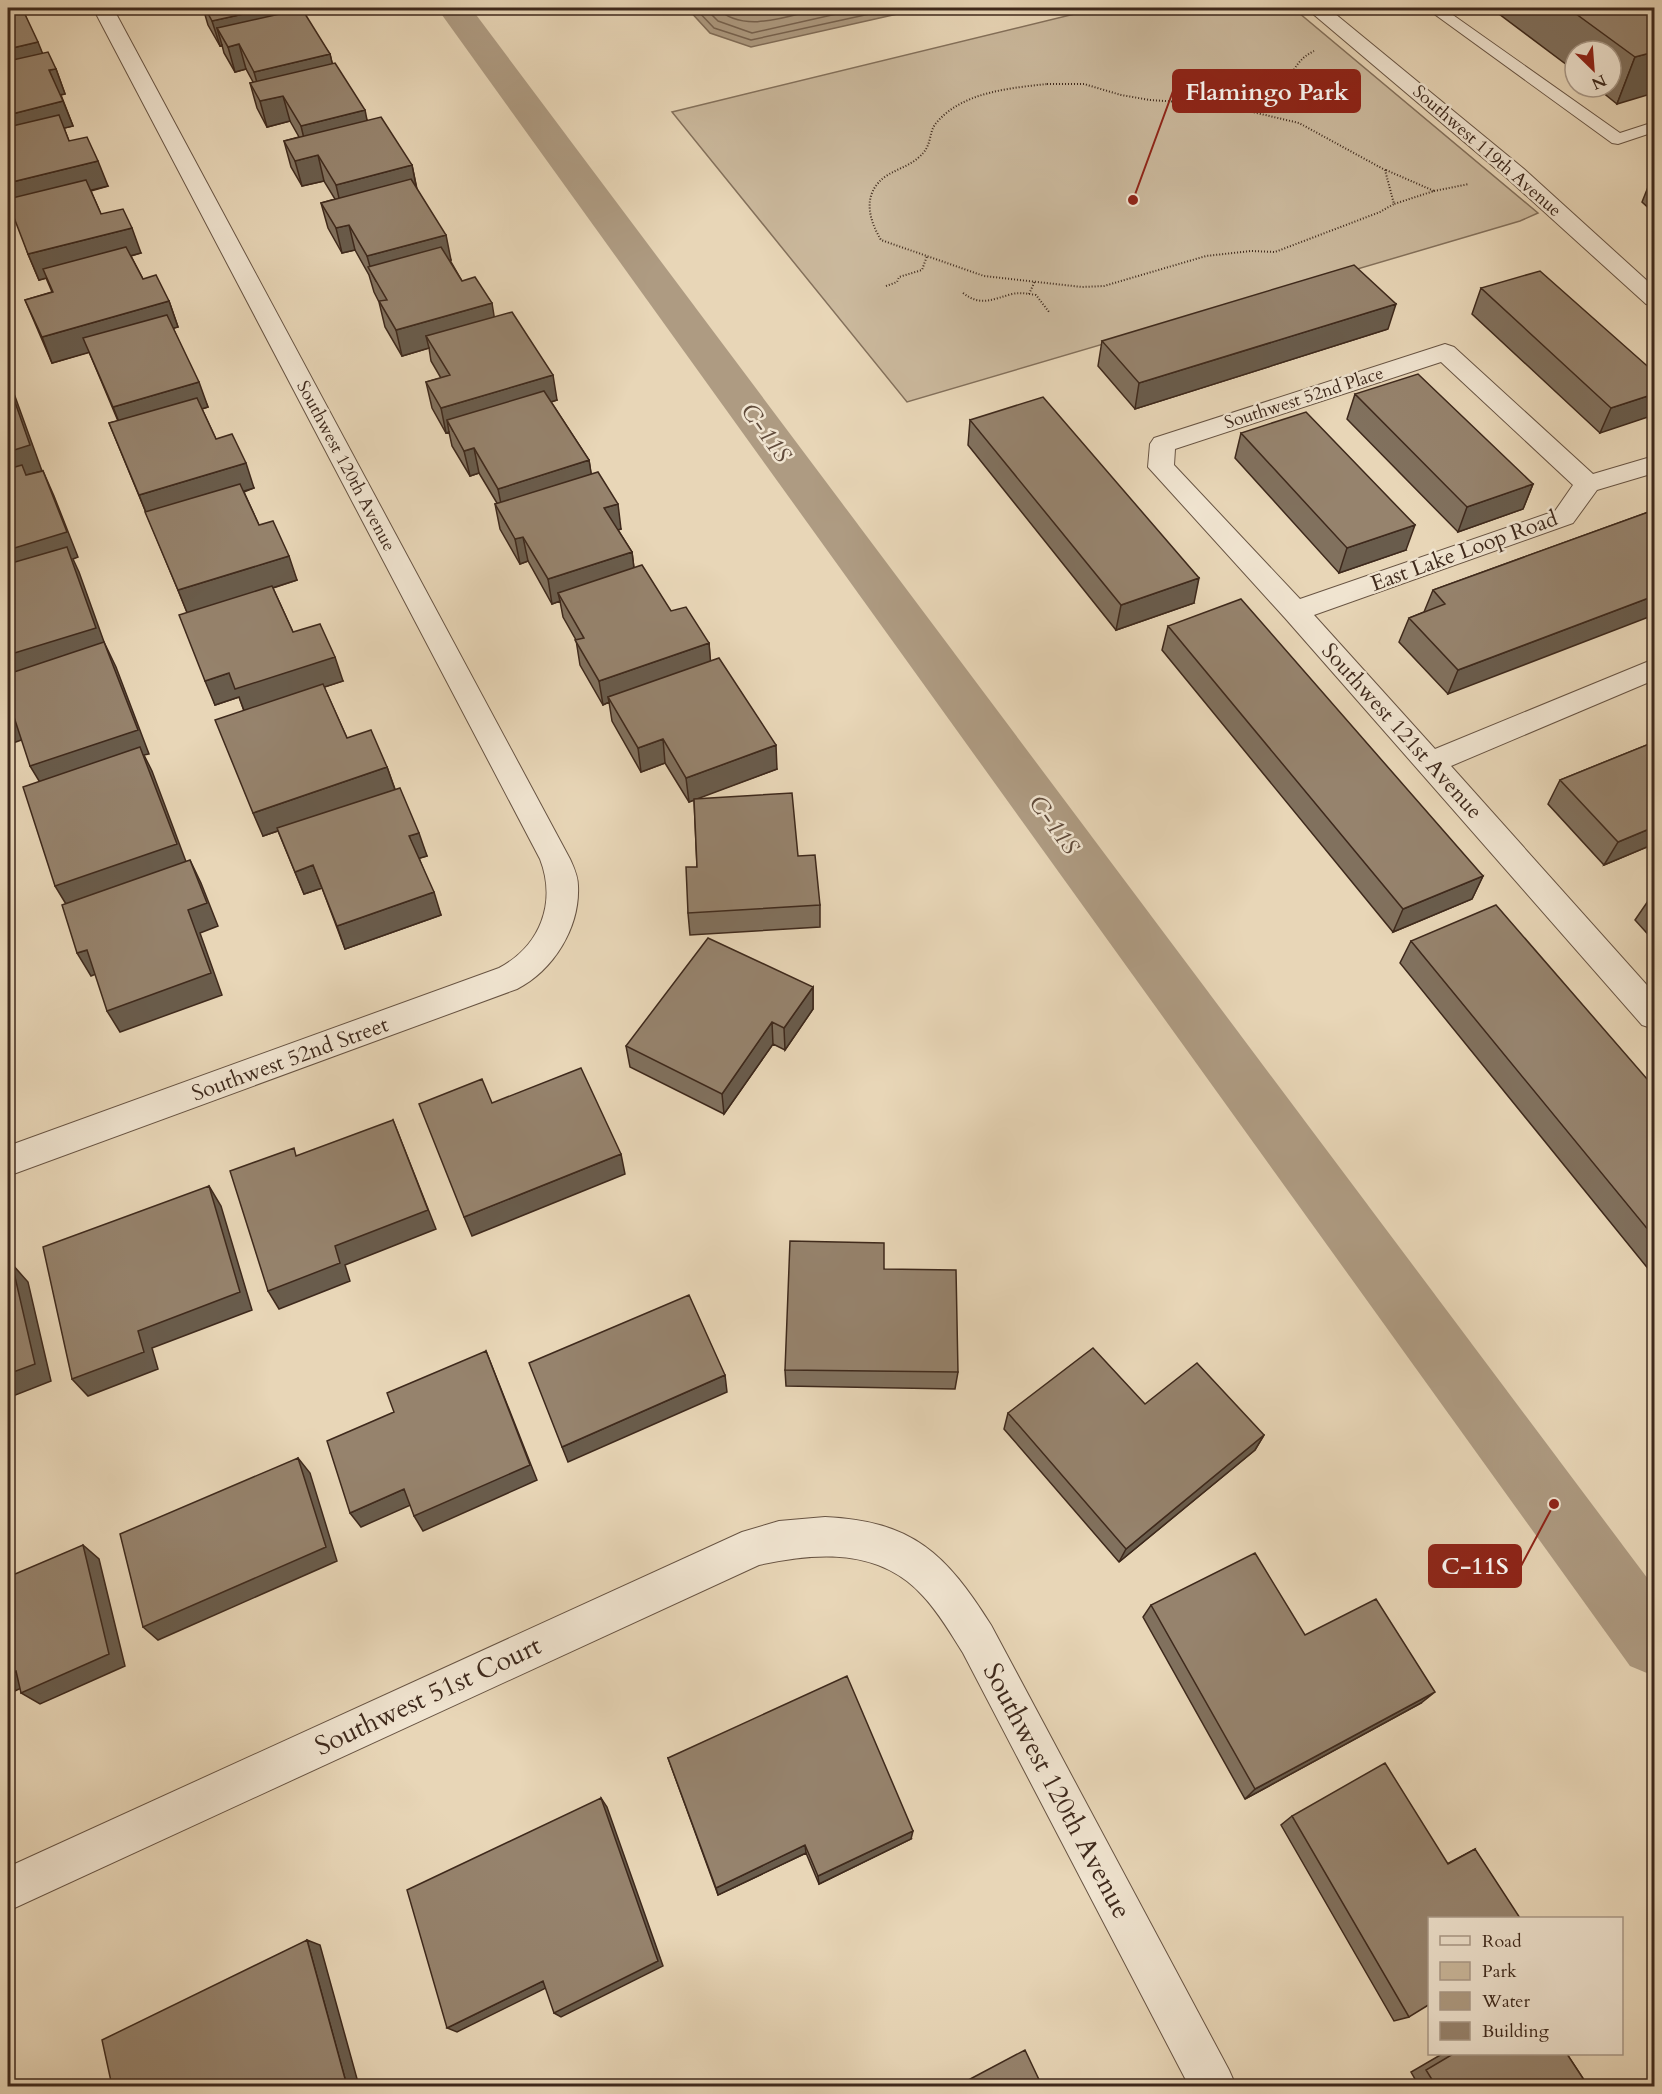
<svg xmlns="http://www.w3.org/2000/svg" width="1662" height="2094" font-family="Cardo,serif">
<rect width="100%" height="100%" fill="#e8d6b7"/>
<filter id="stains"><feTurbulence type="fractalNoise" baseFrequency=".00333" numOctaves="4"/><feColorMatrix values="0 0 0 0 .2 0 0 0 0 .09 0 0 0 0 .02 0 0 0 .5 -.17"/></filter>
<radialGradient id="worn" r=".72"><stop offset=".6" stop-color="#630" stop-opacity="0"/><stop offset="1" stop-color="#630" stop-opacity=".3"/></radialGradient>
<!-- green -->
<path fill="#cbb99d" stroke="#84715c" stroke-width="1.5" d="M1099 8H1293L1538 213 1520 221 907 402 672 112Z"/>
<!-- water -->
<path fill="#ae9b82" stroke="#816d59" stroke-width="1.5" d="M687 8H924L751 47 710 33Z"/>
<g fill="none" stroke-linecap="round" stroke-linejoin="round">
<!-- shore -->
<path stroke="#76624f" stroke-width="1.5" d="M695 8 714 28 751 40 897 8
M705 8 718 21 752 33 863 8
M717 8C744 35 790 15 822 8"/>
<!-- canal -->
<path fill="#ae9b82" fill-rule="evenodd" d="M437 8H471L1654 1587V1676L1630 1666Z"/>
<!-- lane casing -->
<g stroke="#685443" stroke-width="2">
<path id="lane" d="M1426 8H1443L1620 133 1654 122V132L1618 144 1612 143Z"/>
</g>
<!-- street casing -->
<g stroke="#685443" stroke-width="2">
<path id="street" d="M93 8H113L570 859C574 868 578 876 578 886 580 927 554 970 517 989L8 1176V1146L499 968C540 946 557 903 540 859Z
M1306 8H1328L1524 169 1654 287V306L1646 304 1508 179Z
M1445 344 1454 347 1593 474 1654 456V473L1597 490 1573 523 1314 615 1435 749 1654 659V680L1451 766 1654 993V1029L1642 1025 1285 618 1148 467 1150 444 1154 438ZM1441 362 1573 485 1555 511 1300 599 1174 465 1175 449Z
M825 1517C913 1521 946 1554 991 1625L1229 2070 1236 2086H1189L963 1653C951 1634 939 1613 923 1596 880 1548 817 1552 759 1565L8 1911V1867L742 1532 779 1521Z"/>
</g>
<!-- path -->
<path stroke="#3e291c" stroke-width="2" stroke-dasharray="1 2" stroke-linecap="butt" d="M1047 84H1084L1121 95 1150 100 1223 105 1299 123 1385 170 1394 204 1380 212 1275 252 1251 251 1206 256 1104 286 1082 287 984 276 881 240C868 218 862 193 886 176 897 169 909 166 918 158 934 145 927 133 937 122 963 92 1010 88 1047 84Z
M1284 104C1287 82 1293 61 1314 51
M1386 170 1434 191 1394 204
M1434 191 1469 184
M886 286 897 282 899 277 922 270 927 256
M963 293C981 307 993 299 1012 294 1021 292 1028 294 1036 295L1049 312
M1029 294 1035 281"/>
<!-- lane -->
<use href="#lane" fill="#f0e4d0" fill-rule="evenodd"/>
<!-- street -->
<use href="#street" fill="#f0e4d0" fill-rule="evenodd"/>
</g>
<!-- wall -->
<path fill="#81715e" stroke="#3e291c" stroke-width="1.5" d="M8 8H28L29 11 24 13 42 53 56 69 65 94 61 95 73 126 64 128 69 141 108 186 91 191 101 214 141 253 131 256 143 279 169 301 178 327 173 328 208 407 202 409 216 439 254 488 244 492 259 525 297 580 273 588 293 632 343 681 324 687 347 738 387 767 395 789 427 856 419 858 441 915 345 949 322 888 304 894 278 831 263 836 244 711 239 697 215 705 187 612 109 423 118 421 89 352 52 363 25 300 52 292 46 278 39 280 28 254 8 192Z
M203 8H297L330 54 332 63 367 120 412 165 417 189 451 260H450L462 281 494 317 557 400 551 402 589 460 591 474 621 529 618 530 632 552 634 568 671 611 709 643 710 661 777 769 697 798 798 856 820 905V927L690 935 688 913 697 867 694 800 689 802 665 763 641 772 612 721 609 702 603 705 580 665 576 640 563 617 560 601 552 604 528 561 520 564 500 529 495 504 497 503 479 473 470 476 452 446 449 432 446 433 432 408 426 382 441 378 431 361 429 348 402 356 385 327 379 302 374 292 369 275 355 250 342 253 328 228 321 203 335 199 324 181 302 186 291 167 284 141 299 137 290 121 267 127 257 108 250 83 253 82 246 69 235 72 224 53 222 45 220 46 208 25Z
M1491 8H1654L1617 104 1596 87H1611V51H1575V71Z
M1654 176V213L1642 202 1652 177Z
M1481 288 1654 372 1600 433 1472 314Z
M1388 329 1135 409 1098 366 1102 341Z
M1355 394 1533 484 1523 509 1458 532 1347 419Z
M970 420 1194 603 1116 630 968 445Z
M1241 433 1406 550 1339 573 1235 458Z
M1654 510 1448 694 1399 642 1409 618 1424 612 1433 590Z
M1168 626 1483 876 1472 899 1393 932 1162 650Z
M1654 742V844L1604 865 1548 804 1560 780Z
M1654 896V941L1635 920 1650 898Z
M1411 941 1654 1087V1276L1400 963Z
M813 987V1009L785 1050 773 1044 724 1114 630 1067 626 1046Z
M884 1269 958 1372 955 1389 786 1386 785 1370Z
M1145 1404 1264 1435 1255 1450 1119 1562 1004 1429 1008 1413Z
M1151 1605 1305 1635 1421 1703 1245 1799 1143 1617Z
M668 1758 911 1839 819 1884 806 1853 718 1895Z
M1292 1816 1447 1864 1475 1849 1409 2017 1394 2021 1281 1825Z
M1442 2054H1567L1588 2086H1419L1411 2072Z"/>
<!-- shaded-wall -->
<path fill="#695c4c" stroke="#3e291c" stroke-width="1.5" d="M8 8H28L29 11 8 16Z
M271 8H297L302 27 217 28 222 45 220 46 212 21Z
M38 42 48 67 8 77V49Z
M239 44 246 69 235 72 228 47Z
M1654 52V93L1617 104 1635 57Z
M330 54 336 79 261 97 254 72Z
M56 69 65 94 59 95 49 70Z
M283 96 290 121 267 127 260 101Z
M63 101 73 126 8 142V115Z
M365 110 370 135 307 151 301 126Z
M318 155 324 181 302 186 295 161Z
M98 161 108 186 15 209 8 192V183Z
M412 165 417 191 342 211 336 185Z
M349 225 355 250 342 253 336 228Z
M132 228 141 253 39 280 28 254Z
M446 235 451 260 376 281 372 274 367 256Z
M169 301 178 327 52 363 42 337Z
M492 303 496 328 426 336 429 348 402 356 396 330Z
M1396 304 1388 329 1135 409 1139 383Z
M553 375 557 400 453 431 447 420 449 432 446 433 441 408Z
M8 377 42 471 8 480Z
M199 382 208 407 123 432 113 407Z
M1654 394V415L1600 433 1611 408Z
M474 448 479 473 470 476 464 451Z
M589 460 593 485 503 514 498 489Z
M246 463 254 488 149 520 139 495Z
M43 471 54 496 78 557 73 559 79 572 108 653 8 683V550Z
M1533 484 1523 509 1458 532 1467 507Z
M618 504 621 529 608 533 604 508Z
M1415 525 1406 550 1339 573 1347 548Z
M523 537 528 561 520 564 515 539Z
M632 552 635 577 558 593 560 601 552 604 548 579Z
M289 556 297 580 188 615 178 590Z
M1199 578 1194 603 1116 630 1121 605Z
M1654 596V615L1448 694 1458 670Z
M104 642 116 667 149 754 144 755 152 771 188 867 69 909 55 886 44 789 30 766Z
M709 643 711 667 608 697 609 702 603 705 599 681Z
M335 657 343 681 245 713 239 697 215 705 205 681 229 673Z
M13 714 27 738 10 744 8 739V716Z
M663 739 665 763 641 772 638 748Z
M776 745 777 769 689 802 686 778Z
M387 767 395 790 263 836 253 813Z
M1654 827V844L1604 865 1618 842Z
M419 833 427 856 417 859 409 836Z
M190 860 201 883 218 926 200 933 222 995 120 1032 107 1011 188 910Z
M313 865 322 888 304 894 295 872Z
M1483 876 1472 899 1393 932 1403 909Z
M434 892 441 915 345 949 337 926Z
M87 950 101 972 91 976 77 953Z
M813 987V1009L785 1050 784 1028Z
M772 1022 773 1044 724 1114 722 1094Z
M393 1120 436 1229 345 1265 350 1281 279 1309 268 1291 335 1246Z
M621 1154 625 1174 472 1236 464 1217Z
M209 1186 221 1206 252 1310 152 1348 158 1369 88 1396 72 1379 138 1331Z
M12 1264 28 1282 51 1381 8 1398Z
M486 1351 537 1480 423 1531 414 1516Z
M725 1375 727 1392 568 1462 562 1447Z
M1264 1435 1255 1450 1119 1562 1126 1549Z
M298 1458 310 1473 337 1561 158 1640 143 1627Z
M404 1489 413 1504 361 1527 350 1513Z
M83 1545 99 1559 125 1666 40 1704 21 1693Z
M16 1671 35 1682 8 1694V1674Z
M1435 1692 1421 1703 1245 1799 1255 1789Z
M601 1798 607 1807 663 1966 561 2017 554 2013Z
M913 1831 911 1839 819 1884 818 1876Z
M805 1845 806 1853 718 1895 716 1888Z
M307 1940 320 1945 359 2086H347Z
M543 1981 550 1986 457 2032 447 2028Z"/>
<!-- building -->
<path fill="#96836d" stroke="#3e291c" stroke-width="1.5" d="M8 8H22L38 42 8 49Z
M205 8H271L212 21Z
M1568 8H1654V52L1635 57Z
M302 9 330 54 254 72 239 44 228 47 217 28Z
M48 52 56 69 49 70 63 101 8 115V61Z
M335 63 365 110 301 126 283 96 260 101 250 83Z
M59 115 69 141 87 137 98 161 8 183V127Z
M381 117 412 165 336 185 318 155 295 161 284 141Z
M411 179 446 235 367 256 349 225 336 228 321 203Z
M86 180 101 214 123 209 132 228 28 254 8 202V199Z
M126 247 143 279 156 275 169 301 42 337 25 300 53 292 43 269Z
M441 247 462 281 475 277 492 303 396 330 379 301 387 300 368 267Z
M1354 265 1396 304 1139 383 1102 341Z
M1540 271 1654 372V394L1611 408 1481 288Z
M512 312 553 375 441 408 426 382 450 375 426 336Z
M167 315 199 382 113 407 83 338Z
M1418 374 1533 484 1467 507 1355 394Z
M8 382 30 445 8 452Z
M544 391 589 460 498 489 474 448 464 451 447 420Z
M1043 397 1199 578 1121 605 970 420Z
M197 398 216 439 232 434 246 463 139 495 109 423Z
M1306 412 1415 525 1347 548 1241 433Z
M22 465 26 475 43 471 67 532 8 550V469Z
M598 472 618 504 604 508 632 552 548 579 523 537 515 539 495 504Z
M240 484 259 525 273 521 289 556 178 590 145 512Z
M1654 510V596L1458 670 1409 618 1445 604 1433 590Z
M67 547 96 628 8 655V564Z
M642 565 671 611 686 607 709 643 599 681 575 640 584 638 558 593Z
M272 586 293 632 320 624 335 657 235 689 229 673 205 681 179 615Z
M1241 599 1483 876 1403 909 1168 626Z
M104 642 138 730 30 766 13 714 8 716V674Z
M719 658 776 745 686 778 663 739 638 748 608 697Z
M323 684 347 738 371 730 387 767 253 813 215 720Z
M1654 742V827L1618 842 1560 780Z
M140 747 177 844 55 886 23 787Z
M400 788 419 833 409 836 434 892 337 926 313 865 295 872 277 828Z
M792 793 798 856 815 855 820 905 688 913 686 867H697L694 799Z
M190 860 207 903 188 910 211 973 107 1011 87 950 77 953 62 905Z
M1654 896V903L1650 898Z
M1496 905 1654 1087V1237L1411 941Z
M708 938 813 987 784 1028 772 1022 722 1094 626 1046Z
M581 1068 621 1154 464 1217 419 1104 482 1079 492 1103Z
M393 1120 428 1210 335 1246 340 1263 268 1291 230 1171 294 1148 296 1156Z
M209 1186 240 1292 138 1331 144 1352 72 1379 43 1247Z
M790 1241 884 1243V1269L956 1270 958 1372 785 1370Z
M12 1264 35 1364 8 1374V1265Z
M689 1295 725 1375 562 1447 529 1363Z
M1093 1348 1145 1404 1197 1363 1264 1435 1126 1549 1008 1413Z
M486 1351 530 1465 414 1516 404 1489 350 1513 327 1441 394 1412 387 1393Z
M298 1458 326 1547 143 1627 120 1534Z
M83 1545 109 1654 21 1693 16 1671 8 1674V1577Z
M1255 1553 1305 1635 1376 1599 1435 1692 1255 1789 1151 1605Z
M847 1676 913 1831 818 1876 805 1845 716 1888 668 1758Z
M1385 1763 1448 1864 1475 1849 1520 1918H1430V2004L1409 2017 1292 1816Z
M601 1798 658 1961 554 2013 543 1981 447 2028 407 1890Z
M307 1940 347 2086H112L102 2040Z
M1025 2050 1042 2086H957Z
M1453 2054H1567L1588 2086H1436L1426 2070Z"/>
<g text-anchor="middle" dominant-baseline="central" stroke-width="5" stroke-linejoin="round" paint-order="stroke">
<!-- far-street labels -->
<g font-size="18" fill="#3e291c" stroke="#f0e4d0">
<text transform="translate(1487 151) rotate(41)">Southwest 119th Avenue</text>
<text transform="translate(1304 398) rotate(-18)">Southwest 52nd Place</text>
<text transform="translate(346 466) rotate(62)">Southwest 120th Avenue</text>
</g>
<!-- street labels -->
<g font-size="22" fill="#3e291c" stroke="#f0e4d0">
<text transform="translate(1464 551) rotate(-20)">East Lake Loop Road</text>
<text transform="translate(1402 731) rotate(48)">Southwest 121st Avenue</text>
<text transform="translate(290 1059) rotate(-20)">Southwest 52nd Street</text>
</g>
<!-- water labels -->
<g font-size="24" font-style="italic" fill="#604b3b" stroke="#f0e4d0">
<text transform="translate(766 433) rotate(54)">C-11S</text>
<text transform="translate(1054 825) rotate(54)">C-11S</text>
</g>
<!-- near-street labels -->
<g font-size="27" fill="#3e291c" stroke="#f0e4d0">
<text transform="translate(428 1696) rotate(-25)">Southwest 51st Court</text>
<text transform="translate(1057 1791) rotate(62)">Southwest 120th Avenue</text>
</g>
</g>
<!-- callouts -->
<path fill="none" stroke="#8f2418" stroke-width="2" d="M1133 200L1173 91M1554 1504L1521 1566"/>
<g fill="#8f2418" stroke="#f0e4d0" stroke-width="2">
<circle cx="1133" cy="200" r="6"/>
<circle cx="1554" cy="1504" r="6"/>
</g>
<g fill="#8f2418" stroke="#8f2418" stroke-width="2">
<rect x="1173" y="70" width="187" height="42" rx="6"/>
<rect x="1429" y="1545" width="92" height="42" rx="6"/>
</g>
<g font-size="24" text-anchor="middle" font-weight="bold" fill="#fff">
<text x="1267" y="100">Flamingo Park</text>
<text x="1475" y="1574">C-11S</text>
</g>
<!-- margin -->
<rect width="1662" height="2094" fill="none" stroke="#e8d6b7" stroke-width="30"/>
<rect x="9" y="9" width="1644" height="2076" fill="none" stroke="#3e291c" stroke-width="3"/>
<rect x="15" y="15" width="1632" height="2064" fill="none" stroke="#3e291c" stroke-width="1.5"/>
<!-- legend -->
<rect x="1428" y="1917" width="195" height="138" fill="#f0e4d0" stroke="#a99988" stroke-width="1.5"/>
<rect x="1440" y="1936" width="30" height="9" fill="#f0e4d0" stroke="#a99988" stroke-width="1.5"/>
<text x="1482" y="1947" font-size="18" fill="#3e291c">Road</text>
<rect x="1440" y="1962" width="30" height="18" fill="#cbb99d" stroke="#a99988" stroke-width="1.5"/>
<text x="1482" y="1977" font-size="18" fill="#3e291c">Park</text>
<rect x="1440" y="1992" width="30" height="18" fill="#ae9b82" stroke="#a99988" stroke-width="1.5"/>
<text x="1482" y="2007" font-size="18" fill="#3e291c">Water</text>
<rect x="1440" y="2022" width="30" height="18" fill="#96836d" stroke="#a99988" stroke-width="1.5"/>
<text x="1482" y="2037" font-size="18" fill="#3e291c">Building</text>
<!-- north arrow -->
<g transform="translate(1593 69) rotate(155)"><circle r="28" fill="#f0e4d0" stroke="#a99988" stroke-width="1.5"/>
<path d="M0-4.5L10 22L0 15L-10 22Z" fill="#8f2418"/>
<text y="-9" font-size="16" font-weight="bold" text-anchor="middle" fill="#3e291c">N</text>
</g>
<rect width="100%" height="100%" filter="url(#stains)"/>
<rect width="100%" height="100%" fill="url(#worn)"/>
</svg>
